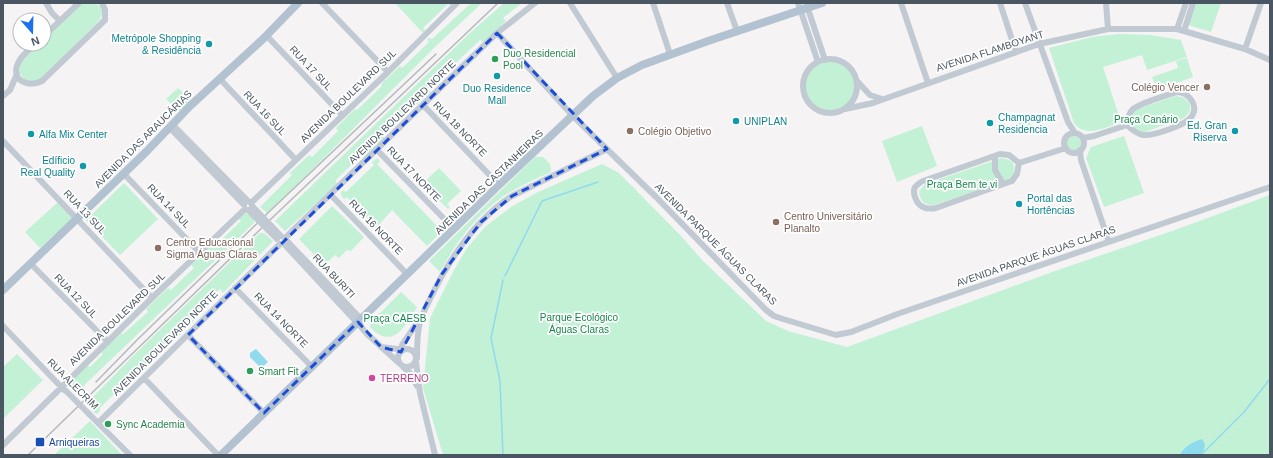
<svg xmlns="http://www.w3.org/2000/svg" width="1273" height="458" font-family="Helvetica,sans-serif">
<rect width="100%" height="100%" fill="#f5f3f3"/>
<!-- green -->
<path fill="#c3f1d5" d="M83 3C95 3 107 4 100 20L39 80 28 82 23 78 19 71 22 61 40 44H44V40Z
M395 3H454L451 6 448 4 423 28 425 30 423 33Z
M471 3H482L437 45 322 160 267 213 260 207 292 175 290 173 309 155 312 157 338 131 336 128 355 109 357 110 382 86 381 84 400 66 402 68 429 42 427 39 429 38 432 39Z
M504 3H522L503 18 506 21 483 42 480 40 428 89 431 92 410 111 408 109 382 135 385 138 363 158 361 155 335 181 338 184 285 231 275 221 471 32Z
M1195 3H1221L1211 32 1188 25Z
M1119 34 1150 35 1181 40 1187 57 1147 70 1142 55 1103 67 1121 122C1106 127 1086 139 1074 123L1049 48 1092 37Z
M1187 58 1193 77 1157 90 1152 77 1178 68 1176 61Z
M804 86a26 26 0 1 1 52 0a26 26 0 1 1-52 0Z
M178 88 188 97 190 101 181 110 179 111 166 99Z
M1176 96C1191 97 1196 111 1182 119L1144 132H1139L1131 125V115L1134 110Z
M1026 113 1033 130 1021 135 1014 117Z
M922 126 937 166 897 182 882 141Z
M1065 144a8 8 0 1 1 16 0a8 8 0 1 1-16 0Z
M1124 136 1144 193 1104 207 1086 158 1091 147Z
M535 157H543L550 164 551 172C535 179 511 190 497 201 474 218 453 247 440 272L429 261Z
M377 158 380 161 377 164 442 231 427 246 392 210 376 228 347 197 344 199 341 195V192L343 190 346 192 374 165 372 162Z
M1002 158C1014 160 1016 165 1013 176L1008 180 934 205C924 205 920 201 919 191L925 184Z
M602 164 619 173 682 237 703 261 766 321 788 331 847 347 1055 271 1175 230 1270 195V455H443L423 388 430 318 454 270 467 248 485 227 511 207 538 192Z
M439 168 461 191 447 204 450 207 448 209 422 184Z
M124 183 158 219 120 255 86 220Z
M58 202 73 218 40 248 25 232Z
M332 206 364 237 351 251 347 250 339 258 335 255 324 265 299 239Z
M246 213 249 214 254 221V223L75 394 69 386V383L87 365 90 367 103 354 101 352 121 333 123 334 148 312 146 309 168 288 171 290 194 268 191 265 214 243 217 244 241 221 238 218Z
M260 233H264L273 241 223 293 220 289 191 316 195 319 175 340 171 337 146 362 150 365 131 382 128 380 101 407 99 412 97 414 94 413 87 403 136 353Z
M401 292 417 307C406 326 392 351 370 327L371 322Z
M17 354 43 380 3 419V367Z
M90 421 121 454 120 455H54Z"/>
<!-- water -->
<path fill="#90daee" d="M256 349 268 362 261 368 250 357V353Z
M1202 439 1205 444 1203 455H1180C1184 446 1193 442 1202 439Z"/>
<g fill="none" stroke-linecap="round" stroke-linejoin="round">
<!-- stream -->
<path stroke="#90daee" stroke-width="1.5" d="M505 276 542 201 598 182
M503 280 491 338 500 381 503 455
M1204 452 1244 412 1270 379"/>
<!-- minor -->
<path stroke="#c1cad2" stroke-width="6" d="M46 3 52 13 60 21
M322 3 388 72
M570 3 617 78
M653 3 670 54
M727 3 737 31
M798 3 818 62
M806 3 825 60
M901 3 928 83
M1000 3 1016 52
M1025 3 1068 122 1075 133
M1106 3 1108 29
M1177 29 1186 3
M1184 31 1193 3
M497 33 572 115 656 197 766 310 774 316 783 319 836 335 851 332 900 313 1270 187
M266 35 342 115
M44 36 79 3
M36 44C29 50 19 57 17 66 12 82 30 87 42 81L105 20V10L102 3
M1245 49 1261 3
M803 86a27 27 0 1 1 54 0a27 27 0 1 1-54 0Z
M220 79 296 160
M857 81 870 95 882 99
M1177 92C1188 92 1199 105 1192 116 1187 125 1153 136 1143 135 1137 134 1131 129 1127 125 1128 120 1128 114 1132 110 1139 103 1166 96 1177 92Z
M3 96 10 90 17 74
M423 105 499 185
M845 109 873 103 1039 44 1108 29H1177L1245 49 1270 60
M172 124 248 201
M170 128 244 205
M1064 143a10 10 0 1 1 20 0a10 10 0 1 1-20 0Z
M1083 138 1094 136 1127 125
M3 141 152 298
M377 150 454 229
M1080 150 1081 160 1109 242
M1000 154 1009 155 1019 163 1017 174 1012 181 936 208C926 210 918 207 915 197 914 194 913 191 915 187 917 185 920 182 923 181Z
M995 156V170L1003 184
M1019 163 1066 148
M124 174 200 253
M330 194 407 274
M251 203 388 72 457 3
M247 210H250L253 207 251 203 248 201
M285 238 497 33 535 3
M287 241 361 319V323
M285 245 361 327 367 334 399 363
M31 264 108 342
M235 288 312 367
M3 326 64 390
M188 335 264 413
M381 347 398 349 401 352
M398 358a9 9 0 1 1 18 0a9 9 0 1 1-18 0Z
M402 351 401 349 402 345 419 320
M417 358C417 348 417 337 419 327 420 318 425 309 429 301 448 261 474 220 512 196L607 149
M416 362 420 393 435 455
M403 367 411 374 417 386
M144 378 218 455
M89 414 130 455
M98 423 280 244
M3 445 152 298 245 209"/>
<!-- major -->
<path stroke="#b3c2d1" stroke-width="8" d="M3 290 146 152 190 106 263 39 298 3
M221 455 499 185 593 96 617 78 642 65 708 41 822 3"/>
<!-- rail -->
<path stroke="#b5b8bd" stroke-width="1.5" d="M96 382 137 340 272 209 436 54
M28 455 272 218 498 3"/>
<!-- minor-bridge -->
<path stroke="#c1cad2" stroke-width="6" d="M255 209 281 236
M251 213 277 239
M66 391 89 414"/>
</g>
<!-- marked area -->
<path fill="none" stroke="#1d4ed8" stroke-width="3" stroke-dasharray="8 5" stroke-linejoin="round" d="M497 33 607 149 512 196 481 222 442 274 401 352 381 347 358 322 264 413 188 335Z"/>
<!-- markers -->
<g fill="#0f9aa8" stroke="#fff" stroke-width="1.5">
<circle cx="209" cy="44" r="4"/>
<circle cx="497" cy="76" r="4"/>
<circle cx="736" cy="121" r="4"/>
<circle cx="990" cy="123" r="4"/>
<circle cx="1235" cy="131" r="4"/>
<circle cx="31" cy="134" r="4"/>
<circle cx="83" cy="166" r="4"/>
<circle cx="1019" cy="204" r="4"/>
</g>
<g fill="#2e9e5b" stroke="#fff" stroke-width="1.5">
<circle cx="495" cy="59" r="4"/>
<circle cx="250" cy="371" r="4"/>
<circle cx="108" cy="424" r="4"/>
</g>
<g fill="#8d6e63" stroke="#fff" stroke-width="1.5">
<circle cx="1207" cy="87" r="4"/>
<circle cx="630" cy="131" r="4"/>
<circle cx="776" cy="222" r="4"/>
<circle cx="158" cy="248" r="4"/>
</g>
<circle fill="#d1479c" stroke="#fff" stroke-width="1.5" cx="372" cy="378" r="4"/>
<rect fill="#1a4fb4" stroke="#fff" stroke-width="1.5" x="35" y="437" width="10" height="10" rx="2"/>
<g text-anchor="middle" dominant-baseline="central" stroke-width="3.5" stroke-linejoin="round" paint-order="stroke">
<!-- culture labels -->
<g font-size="10" fill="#0d838f" stroke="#fff" text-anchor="start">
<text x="201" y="38" text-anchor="end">Metrópole Shopping<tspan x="201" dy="12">&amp; Residência</tspan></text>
<text x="497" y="88" text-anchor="middle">Duo Residence<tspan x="497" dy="12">Mall</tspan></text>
<text x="998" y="117">Champagnat<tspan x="998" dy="12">Residencia</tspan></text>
<text x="744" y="121">UNIPLAN</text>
<text x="1227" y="125" text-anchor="end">Ed. Gran<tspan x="1227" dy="12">Riserva</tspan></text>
<text x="39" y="134">Alfa Mix Center</text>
<text x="75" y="160" text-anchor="end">Edíficio<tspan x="75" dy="12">Real Quality</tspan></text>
<text x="1027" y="198">Portal das<tspan x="1027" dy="12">Hortências</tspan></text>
</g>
<!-- street labels -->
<g font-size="10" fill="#4a5661" stroke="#fff">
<text transform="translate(990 51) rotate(-18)">AVENIDA FLAMBOYANT</text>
<text transform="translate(311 68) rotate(47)">RUA 17 SUL</text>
<text transform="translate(348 96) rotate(-44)">AVENIDA BOULEVARD SUL</text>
<text transform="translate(402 112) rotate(-44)">AVENIDA BOULEVARD NORTE</text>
<text transform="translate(265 113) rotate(47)">RUA 16 SUL</text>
<text transform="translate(460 129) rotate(46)">RUA 18 NORTE</text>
<text transform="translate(143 139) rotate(-45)">AVENIDA DAS ARAUCÁRIAS</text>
<text transform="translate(414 174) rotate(46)">RUA 17 NORTE</text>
<text transform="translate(489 182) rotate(-44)">AVENIDA DAS CASTANHEIRAS</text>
<text transform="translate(169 206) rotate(46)">RUA 14 SUL</text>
<text transform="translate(85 212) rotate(47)">RUA 13 SUL</text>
<text transform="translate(376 227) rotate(46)">RUA 16 NORTE</text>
<text transform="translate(716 244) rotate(45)">AVENIDA PARQUE ÁGUAS CLARAS</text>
<text transform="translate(1036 256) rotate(-19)">AVENIDA PARQUE ÁGUAS CLARAS</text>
<text transform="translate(334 276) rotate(47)">RUA BURITI</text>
<text transform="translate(76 296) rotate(46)">RUA 12 SUL</text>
<text transform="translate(117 319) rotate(-44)">AVENIDA BOULEVARD SUL</text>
<text transform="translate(281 320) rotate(46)">RUA 14 NORTE</text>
<text transform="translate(165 343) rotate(-45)">AVENIDA BOULEVARD NORTE</text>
<text transform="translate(73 384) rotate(45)">RUA ALECRIM</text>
</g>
<!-- leisure labels -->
<g font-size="10" fill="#27864d" stroke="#fff" text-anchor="start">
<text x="503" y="53">Duo Residencial<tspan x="503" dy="12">Pool</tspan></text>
<text x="258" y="371">Smart Fit</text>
<text x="116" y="424">Sync Academia</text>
</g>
<!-- education labels -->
<g font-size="10" fill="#785e54" stroke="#fff" text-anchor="start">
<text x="1199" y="87" text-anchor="end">Colégio Vencer</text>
<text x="638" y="131">Colégio Objetivo</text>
<text x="784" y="216">Centro Universitário<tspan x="784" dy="12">Planalto</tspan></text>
<text x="166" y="242">Centro Educacional<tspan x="166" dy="12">Sigma Águas Claras</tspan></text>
</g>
<!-- park labels -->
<g font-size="10" fill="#17864f" stroke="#fff">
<text x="1146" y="119">Praça Canário</text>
<text x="962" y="184">Praça Bem te vi</text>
<text x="579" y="317">Parque Ecológico<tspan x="579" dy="12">Águas Claras</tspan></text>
<text x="395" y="318">Praça CAESB</text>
</g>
<!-- hotel labels -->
<g font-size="10" fill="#b23c85" stroke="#fff" text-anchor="start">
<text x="380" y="378">TERRENO</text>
</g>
<!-- transit labels -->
<g font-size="10" fill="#164399" stroke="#fff" text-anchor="start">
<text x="49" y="442">Arniqueiras</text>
</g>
</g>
<!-- border -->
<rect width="1273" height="458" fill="none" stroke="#4a5661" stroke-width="8"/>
<!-- north arrow -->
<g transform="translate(32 32) rotate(160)"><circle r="19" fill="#ffffff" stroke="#b7bbc0"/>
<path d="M0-3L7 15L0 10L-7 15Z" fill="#1a73e8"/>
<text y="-6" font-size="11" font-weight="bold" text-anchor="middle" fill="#4a5661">N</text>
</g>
</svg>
